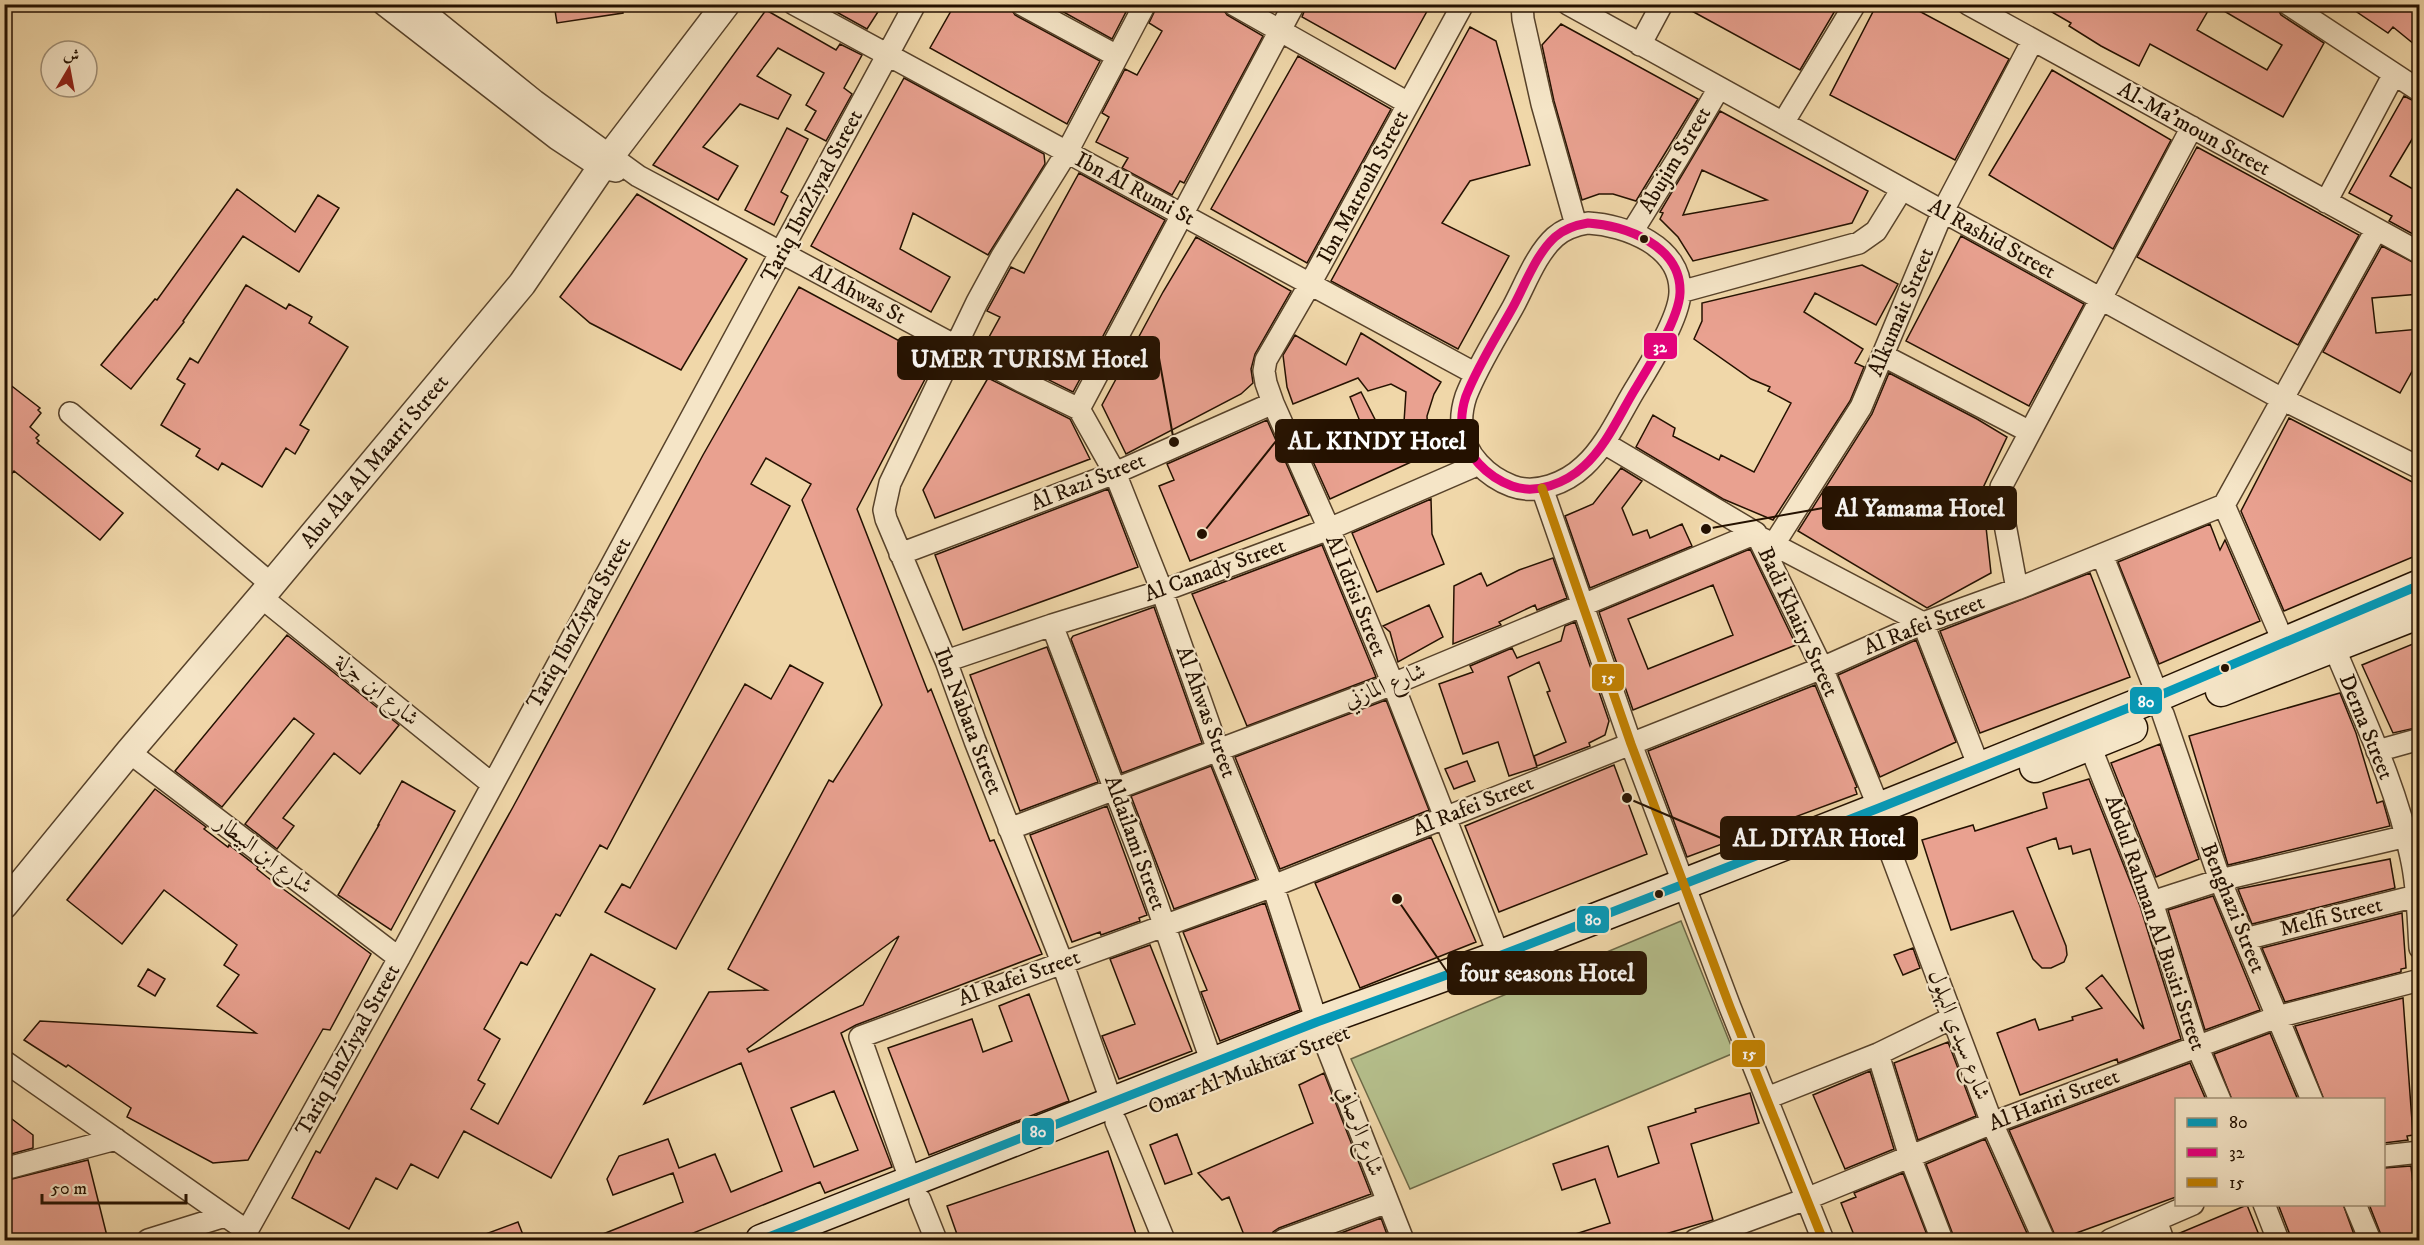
<svg xmlns="http://www.w3.org/2000/svg" width="2424" height="1245" font-family="'IM FELL DW Pica',Amiri,serif">
<rect width="100%" height="100%" fill="#f0d7a9"/>
<filter id="stains"><feTurbulence type="fractalNoise" baseFrequency=".00333" numOctaves="4"/><feColorMatrix values="0 0 0 0 .2 0 0 0 0 .09 0 0 0 0 .02 0 0 0 .5 -.17"/></filter>
<radialGradient id="worn" r=".72"><stop offset=".6" stop-color="#630" stop-opacity="0"/><stop offset="1" stop-color="#630" stop-opacity=".3"/></radialGradient>
<!-- green -->
<path fill="#b5bf8c" stroke="#6c6846" stroke-width="1.5" d="M1681 921 1734 1053 1410 1189 1351 1059Z"/>
<!-- building -->
<path fill="#e9a190" stroke="#241100" stroke-width="1.5" fill-rule="evenodd" d="M554 4H622L623 13 557 23Z
M822 4H883L867 29Z
M955 4H1008L1015 15 1100 61 1067 124 930 48Z
M1049 4H1130L1112 39Z
M1158 4H1220L1227 15 1263 36 1184 183 1180 181 1172 195 1122 168 1128 158 1096 142 1109 117 1102 113 1125 69 1137 75 1162 31 1149 23Z
M1307 4H1431L1395 69 1302 17Z
M1679 4H1839L1800 70Z
M1877 4H1906L2009 59 1955 160 1830 95Z
M2038 4H2212L2197 30 2267 70 2282 45 2212 4H2275L2281 15 2324 43 2283 117 2150 44 2139 66 2101 46 2069 26 2071 23Z
M2345 4H2420V49L2393 27 2388 33Z
M766 10 836 50 840 44 862 55 844 88 852 94 826 141 805 130 816 111 806 105 824 73 778 48 757 76 791 95 778 119 740 104 703 147 738 166 718 200 653 165Z
M1561 24 1698 99 1636 201 1613 194H1599L1582 200 1554 101 1542 45Z
M1470 27 1496 41 1530 165 1470 181 1442 223 1509 256 1458 349 1331 281Z
M1298 56 1391 109 1307 263 1211 209Z
M2052 70 2171 140 2113 249 1989 175Z
M904 78 1044 154 1045 164 988 255 913 213 900 249 950 277 931 312 811 246Z
M2404 96 2420 104V126L2390 176 2420 193V238L2389 221 2392 216 2349 193Z
M1720 111 1868 191 1852 223 1693 261 1678 237 1660 219 1663 213 1660 212ZM1702 170 1767 200 1683 215Z
M787 128 808 139 781 192 788 196 774 225 745 210Z
M2197 147 2359 235 2298 345 2137 257Z
M1079 173 1165 220 1073 392 1001 356 1005 348 988 339 1000 317 987 311 1011 267 1024 273Z
M237 189 295 232 318 195 339 208 299 272 243 236 183 321 184 322 131 389 101 365 155 299 157 300Z
M637 194 747 259 681 370 590 323 560 297Z
M1961 236 2084 304 2029 406 1906 341Z
M1196 237 1291 291 1255 354 1251 369 1253 383 1241 394 1126 454 1102 405 1163 292Z
M2382 246 2420 266V294L2372 298 2376 333 2420 329V367L2414 368 2400 393 2323 352Z
M1862 265 1898 284 1876 325 1815 293 1804 312 1863 349 1855 363 1864 367 1850 401 1773 520 1723 499 1636 447 1653 415 1675 428 1673 436 1719 460 1721 455 1754 472 1791 403 1768 391 1770 387 1751 379 1694 339 1702 321V303Z
M246 285 286 309 289 304 312 317 309 323 348 347 300 425 309 430 295 454 286 448 262 487 222 463 218 470 196 456 200 449 161 425 185 384 177 379 190 358 198 363Z
M799 287 935 360 857 509 928 692 931 689 990 841 994 840 1042 954 856 1025 841 1033 892 1167 825 1193 820 1182 676 1240H588L683 1202 673 1173 613 1195 607 1179 619 1156 668 1139 679 1168 715 1154 731 1192 782 1171 741 1063 644 1104 709 992 767 990 728 969 829 780 833 782 882 705 802 500 811 484 766 458 751 484 790 506 607 849 600 845 560 916 556 914 527 965 521 962 484 1029 500 1039 478 1080 485 1084 471 1109 498 1124 591 954 655 989 551 1178 464 1131 438 1178 411 1164 397 1189 376 1178 349 1229 292 1198 316 1151 320 1153 513 807 703 455ZM899 936 863 1005 749 1052 747 1049ZM834 1091 858 1150 814 1167 791 1108Z
M1361 333 1441 382 1434 394 1427 416 1428 439 1433 452 1330 499 1311 457 1366 436 1350 397 1361 392 1381 431 1404 422 1406 392 1391 384 1368 391 1358 378 1293 404 1287 387 1283 355 1295 335 1346 365Z
M1889 373 1977 419 2007 437 1982 490 1991 573 1927 608 1798 531 1872 414Z
M988 378 1070 419 1090 459 935 518 923 490Z
M4 380 40 408 38 410 41 413 30 427 39 435 36 438 39 441 37 443 123 513 100 540 14 471 4 483Z
M2289 418 2420 486V554L2284 611 2241 511Z
M1267 420 1309 515 1190 561 1159 486 1174 480 1167 464Z
M1621 468 1642 481 1622 508 1633 535 1647 530 1650 538 1682 524 1692 546 1590 588 1565 516 1593 504Z
M1108 489 1138 567 963 630 935 555Z
M1431 499 1432 534 1444 564 1377 592 1352 533Z
M2210 524 2220 550 2225 540 2260 621 2159 664 2118 562Z
M1322 545 1376 677 1247 726 1192 594Z
M1750 549 1796 645 1633 710 1599 612ZM1713 585 1733 635 1648 669 1628 619Z
M1553 558 1567 598 1537 610 1535 605 1499 622 1501 625 1453 644 1454 586 1481 573 1487 586 1519 570Z
M2090 573 2130 677 1980 733 1940 631Z
M1429 605 1443 637 1398 662 1390 632 1383 626Z
M1154 607 1202 743 1122 773 1071 639 1073 636Z
M1575 622 1609 721 1605 735 1589 743 1590 746 1537 766 1534 756 1566 742 1547 692 1550 691 1539 662 1508 677 1537 767 1509 776 1498 742 1463 754 1439 684 1473 672 1470 666 1512 648 1517 658 1561 641 1565 626Z
M287 635 399 725 360 774 334 753 283 818 294 826 277 849 245 824 314 734 294 718 222 807 175 771Z
M1916 640 1956 742 1880 777 1838 675Z
M2420 641V727L2393 733 2362 665Z
M1047 647 1098 782 1020 811 970 675Z
M790 665 823 683 676 949 605 912 622 884 630 888 745 684 771 699Z
M1815 685 1857 787 1855 788 1857 794 1687 857 1648 751Z
M2340 693 2356 733 2377 803 2383 801 2390 826 2228 865 2189 736Z
M1386 700 1429 810 1280 869 1235 757Z
M2160 744 2199 859 2156 877 2111 763Z
M1467 761 1475 781 1454 789 1445 769Z
M1614 765 1647 854 1499 912 1465 826Z
M1211 766 1256 879 1174 909 1131 796Z
M2089 779 2140 906 2181 1039 2118 1063 2117 1059 2020 1095 1997 1033 2035 1019 2039 1030 2073 1020 2072 1017 2102 1008 2086 988 2102 975 2144 1029 2090 849 2073 854 2071 846 2059 849 2056 838 2027 848 2066 946 2067 955 2064 962 2051 968H2042L2033 959 2013 911 1951 930 1922 840 1973 825 1975 831 2047 808 2043 793Z
M402 781 455 811 391 930 338 895 379 825H378Z
M155 789 206 827 204 829 228 847 229 845 258 867 257 869 267 877 371 954 330 1030 323 1029 248 1160 213 1163 127 1117 131 1108 68 1065 66 1067 24 1040 40 1021 256 1033 217 1006 239 975 224 965 237 945 164 890 122 944 67 900Z
M1107 806 1147 915 1139 918 1140 921 1101 935 1100 932 1072 942 1030 835Z
M1431 837 1476 942 1360 988 1315 883Z
M2390 859 2395 888 2252 924 2238 889Z
M2213 896 2260 1010 2205 1030 2168 910Z
M1265 903 1300 1010 1220 1041 1201 992 1207 990 1183 932Z
M2402 913 2406 968 2401 969V972L2285 1002 2262 948Z
M1150 945 1192 1051 1119 1079 1102 1036 1135 1024 1110 959Z
M1913 948 1920 968 1903 975 1894 955Z
M148 969 165 979 155 996 138 986Z
M1029 994 1069 1101 929 1155 888 1048 972 1019 983 1052 1012 1041 999 1006Z
M2403 998 2413 1135 2407 1136 2408 1140 2384 1143V1100H2324L2295 1026Z
M2270 1033 2298 1100H2232L2214 1054Z
M1948 1042 1976 1116 1918 1140 1894 1063Z
M2190 1063 2206 1100H2176V1197L2057 1240 2009 1130Z
M1870 1071 1894 1149 1845 1169 1813 1095Z
M1324 1073 1371 1194 1279 1228 1273 1232 1270 1240H1246L1229 1197 1222 1200 1198 1173 1313 1123 1299 1085Z
M1750 1093 1759 1123 1691 1144 1713 1220 1645 1240H1567L1566 1237 1610 1223 1595 1179 1562 1190 1553 1164 1608 1146 1618 1177 1659 1163 1648 1127 1696 1112 1695 1109Z
M4 1113 33 1135V1148L4 1156Z
M1177 1134 1192 1174 1165 1184 1150 1145Z
M1985 1139 2030 1240H1955L1926 1164Z
M1108 1151 1138 1240H959L947 1206Z
M88 1160 108 1240H4V1181Z
M2411 1166 2419 1240H2383L2369 1204H2384V1168Z
M1903 1173 1929 1240H1856L1841 1203 1856 1197 1854 1193Z
M2278 1204H2343L2356 1240H2292Z
M2247 1205 2261 1240H2175V1235Z
M1381 1218 1389 1240H1344L1341 1233Z
M518 1222 525 1240H472V1239Z"/>
<g fill="none" stroke-linecap="round" stroke-linejoin="round">
<!-- minor casing -->
<g stroke="#57422a" stroke-width="24">
<path id="minor" d="M383 4 557 139 601 168 616 171
M415 4 535 101 638 176 1021 381 1079 409 1115 473 1162 591 1218 750 1273 886 1317 1022 1403 1240
M794 4 1476 374
M1021 4 1117 56
M1233 4 1408 103
M1463 4 1310 284 1266 360 1264 371 1266 383 1273 403 1329 529 1393 684 1499 956
M1522 4 1523 19 1542 104 1576 225
M1568 4 2282 399 2420 468
M1968 4 2420 253
M2288 4 2420 91
M1640 45 1662 4
M1783 123 1855 4
M2326 202 2394 74
M1588 223C1625 225 1682 246 1680 293 1679 319 1648 368 1634 391 1619 416 1606 446 1584 466 1566 483 1536 495 1512 486 1488 477 1464 455 1462 427 1461 417 1463 405 1466 396 1478 365 1497 336 1513 307 1525 285 1536 254 1555 237 1564 229 1576 225 1588 223Z
M1632 232 1678 158 1719 88
M1680 292 1859 243 1876 231 1902 189
M1884 356 2030 432
M1079 409 1294 4
M70 413 271 584
M1604 443 1756 533 1822 668 1879 808
M1542 488 1631 744 1730 1007 1823 1240
M2224 505 2376 230
M2224 505 2284 643
M1763 539 1923 623 1979 767
M1774 544 1861 407 1943 211 2033 40
M900 554 1115 473 1273 403
M2102 555 2158 696
M2017 589 2001 503V487L2192 127
M261 597 492 784
M1052 625 1141 858 1212 1063
M2334 647C2362 715 2396 784 2411 857 2418 887 2418 918 2420 948
M946 661 1052 625 1162 591 1329 529 1479 464
M2163 714 2220 880 2312 1100
M2090 746 2152 902 2197 1046 2220 1100
M2377 751 2420 739
M129 752 399 958
M1881 827 1992 1123 2044 1240
M1009 829 1393 684 1756 533
M2152 902 2220 880 2407 836
M2245 939 2420 895
M1878 1054 1910 1157 1942 1240
M4 1061 247 1231
M1767 1098 1878 1054 1952 1018
M1112 1103 1062 962 975 741 946 661 886 519 884 510 890 483 977 302 1002 256 1067 152 1145 4
M1116 1122 1164 1240
M2384 1156 2420 1152
M4 1169 116 1139
M911 1182 860 1037 1273 886 1822 668 1923 623 2017 589 2224 505
M920 1200 936 1240
M2264 1204 2278 1240
M2355 1204 2370 1240
M2156 1220 2163 1240
M148 1240 225 1216
M242 1240 399 958 915 4
M1283 1240 1388 1202
M1695 1240 1806 1199 1992 1123 2277 1017 2420 980
M2110 1240 2193 1204"/>
</g>
<!-- tertiary casing -->
<g stroke="#57422a" stroke-width="30">
<g id="tertiary">
<path id="s1" d="M4 905 129 752 261 597 522 284 601 168 726 4"/>
</g>
</g>
<!-- secondary casing -->
<g stroke="#241100" stroke-width="33">
<path id="secondary" d="M2221 691 2420 613
M2035 767 2132 728
M761 1240 1317 1022 1499 956 1879 808 2158 696 2420 585"/>
</g>
<!-- minor -->
<use href="#minor" stroke="#f5e5c7" stroke-width="21"/>
<!-- tertiary -->
<use href="#tertiary" stroke="#f5e5c7" stroke-width="27"/>
<!-- secondary -->
<use href="#secondary" stroke="#f5e5c7" stroke-width="30"/>
<!-- bus-1 casing -->
<g stroke="#f5e5c7" stroke-width="14">
<path id="bus-1" d="M761 1240 1317 1022 1499 956 1879 808 2158 696 2420 585"/>
</g>
<!-- bus-2 casing -->
<g stroke="#f5e5c7" stroke-width="14">
<path id="bus-2" d="M1588 223C1625 225 1682 246 1680 293 1679 319 1648 368 1634 391 1619 416 1606 446 1584 466 1566 483 1536 495 1512 486 1488 477 1464 455 1462 427 1461 417 1463 405 1466 396 1478 365 1497 336 1513 307 1525 285 1536 254 1555 237 1564 229 1576 225 1588 223Z"/>
</g>
<!-- bus-3 casing -->
<g stroke="#f5e5c7" stroke-width="14">
<path id="bus-3" d="M1542 488 1631 744 1730 1007 1823 1240"/>
</g>
<!-- bus-1 -->
<use href="#bus-1" stroke="#049ab9" stroke-width="9"/>
<!-- bus-2 -->
<use href="#bus-2" stroke="#e5007d" stroke-width="9"/>
<!-- bus-3 -->
<use href="#bus-3" stroke="#c28100" stroke-width="9"/>
</g>
<!-- markers -->
<g fill="#241100" stroke="#f5e5c7" stroke-width="2">
<circle cx="1644" cy="239" r="5"/>
<circle cx="2225" cy="668" r="5"/>
<circle cx="1659" cy="894" r="5"/>
</g>
<g text-anchor="middle" dominant-baseline="central" stroke-width="4.5" stroke-linejoin="round" paint-order="stroke">
<!-- street labels -->
<g font-size="22" fill="#241100" stroke="#f5e5c7">
<text transform="translate(2194 129) rotate(29)">Al-Ma'moun Street</text>
<text transform="translate(1675 160) rotate(-59)">Abujim Street</text>
<text transform="translate(1363 187) rotate(-62)">Ibn Matrouh Street</text>
<text transform="translate(1135 189) rotate(28)">Ibn Al Rumi St</text>
<text transform="translate(812 196) rotate(-62)">Tariq IbnZiyad Street</text>
<text transform="translate(1992 239) rotate(29)">Al Rashid Street</text>
<text transform="translate(858 294) rotate(28)">Al Ahwas St</text>
<text transform="translate(1901 312) rotate(-67)">Alkumait Street</text>
<text stroke="none"><textPath href="#s1" startOffset="578">Abu Ala Al Maarri Street</textPath></text>
<text transform="translate(1088 482) rotate(-22)">Al Razi Street</text>
<text transform="translate(1215 570) rotate(-20)">Al Canady Street</text>
<text transform="translate(1356 596) rotate(68)">Al Idrisi Street</text>
<text transform="translate(1798 622) rotate(65)">Badi Khairy Street</text>
<text transform="translate(579 623) rotate(-61)">Tariq IbnZiyad Street</text>
<text transform="translate(1924 625) rotate(-22)">Al Rafei Street</text>
<text transform="translate(1385 686) rotate(-22)">شارع المازني</text>
<text transform="translate(377 690) rotate(39)">شارع ابن جزلة</text>
<text transform="translate(1206 712) rotate(70)">Al Ahwas Street</text>
<text transform="translate(968 721) rotate(69)">Ibn Nabata Street</text>
<text transform="translate(2366 727) rotate(68)">Derna Street</text>
<text transform="translate(1473 806) rotate(-22)">Al Rafei Street</text>
<text transform="translate(1135 843) rotate(70)">Aldailami Street</text>
<text transform="translate(264 855) rotate(37)">شارع ابن البيطار</text>
<text transform="translate(2233 908) rotate(68)">Benghazi Street</text>
<text transform="translate(2331 917) rotate(-14)">Melfi Street</text>
<text transform="translate(2155 923) rotate(71)">Abdul Rahman Al Busiri Street</text>
<text transform="translate(1019 978) rotate(-20)">Al Rafei Street</text>
<text transform="translate(1959 1035) rotate(69)">شارع سيدي البهلول</text>
<text transform="translate(348 1050) rotate(-61)">Tariq IbnZiyad Street</text>
<text transform="translate(1249 1070) rotate(-21)">Omar Al Mukhtar Street</text>
<text transform="translate(2054 1100) rotate(-21)">Al Hariri Street</text>
<text transform="translate(1360 1131) rotate(69)">شارع الرصافي</text>
</g>
</g>
<!-- callouts -->
<path fill="none" stroke="#241100" stroke-width="2" d="M1174 442L1159 358M1202 534L1276 441M1706 529L1823 508M1627 798L1721 838M1397 899L1448 973"/>
<g fill="#241100" stroke="#f5e5c7" stroke-width="2">
<circle cx="1174" cy="442" r="6"/>
<circle cx="1202" cy="534" r="6"/>
<circle cx="1706" cy="529" r="6"/>
<circle cx="1627" cy="798" r="6"/>
<circle cx="1397" cy="899" r="6"/>
</g>
<g fill="#241100" stroke="#241100" stroke-width="2">
<rect x="898" y="337" width="261" height="42" rx="6"/>
<rect x="1276" y="420" width="202" height="42" rx="6"/>
<rect x="1823" y="487" width="193" height="42" rx="6"/>
<rect x="1721" y="817" width="196" height="42" rx="6"/>
<rect x="1448" y="952" width="198" height="42" rx="6"/>
</g>
<g font-size="24" text-anchor="middle" font-weight="bold" fill="#fff">
<text x="1029" y="367">UMER TURISM Hotel</text>
<text x="1377" y="449">AL KINDY Hotel</text>
<text x="1920" y="516">Al Yamama Hotel</text>
<text x="1819" y="846">AL DIYAR Hotel</text>
<text x="1547" y="981">four seasons Hotel</text>
</g>
<g stroke="#f5e5c7" stroke-width="2">
<rect x="1643" y="332" width="35" height="28" rx="6" fill="#e5007d"/>
<rect x="1591" y="663" width="34" height="29" rx="6" fill="#c28100"/>
<rect x="2129" y="686" width="34" height="29" rx="6" fill="#049ab9"/>
<rect x="1576" y="905" width="34" height="29" rx="6" fill="#049ab9"/>
<rect x="1731" y="1039" width="35" height="29" rx="6" fill="#c28100"/>
<rect x="1021" y="1117" width="34" height="29" rx="6" fill="#049ab9"/>
</g>
<g font-size="16" text-anchor="middle" font-weight="bold" fill="#fff">
<text x="1660" y="352">32</text>
<text x="1608" y="683">15</text>
<text x="2146" y="707">80</text>
<text x="1593" y="925">80</text>
<text x="1749" y="1059">15</text>
<text x="1038" y="1137">80</text>
</g>
<!-- margin -->
<rect width="2424" height="1245" fill="none" stroke="#f0d7a9" stroke-width="24"/>
<rect x="6" y="6" width="2412" height="1233" fill="none" stroke="#241100" stroke-width="3"/>
<rect x="12" y="12" width="2400" height="1221" fill="none" stroke="#241100" stroke-width="1.5"/>
<!-- legend -->
<rect x="2175" y="1098" width="210" height="108" fill="#f5e5c7" stroke="#a19077" stroke-width="1.5"/>
<rect x="2187" y="1118" width="30" height="9" fill="#049ab9" stroke="#a19077" stroke-width="1.5"/>
<text x="2229" y="1128" font-size="18" fill="#241100">80</text>
<rect x="2187" y="1148" width="30" height="9" fill="#e5007d" stroke="#a19077" stroke-width="1.5"/>
<text x="2229" y="1158" font-size="18" fill="#241100">32</text>
<rect x="2187" y="1178" width="30" height="9" fill="#c28100" stroke="#a19077" stroke-width="1.5"/>
<text x="2229" y="1188" font-size="18" fill="#241100">15</text>
<!-- north arrow -->
<g transform="translate(69 69) rotate(10)"><circle r="28" fill="#f5e5c7" stroke="#a19077" stroke-width="1.5"/>
<path d="M0-4.5L10 22L0 15L-10 22Z" fill="#8f2418"/>
<text y="-9" font-size="16" font-weight="bold" text-anchor="middle" fill="#241100">ش</text>
</g>
<!-- scale -->
<path d="M42 1194v9h144v-9" fill="none" stroke="#241100" stroke-width="3"/>
<text x="51" y="1194" font-size="18" fill="#241100" stroke="#f5e5c7" stroke-width="4.5" paint-order="stroke">50 m</text>
<rect width="100%" height="100%" filter="url(#stains)"/>
<rect width="100%" height="100%" fill="url(#worn)"/>
</svg>
